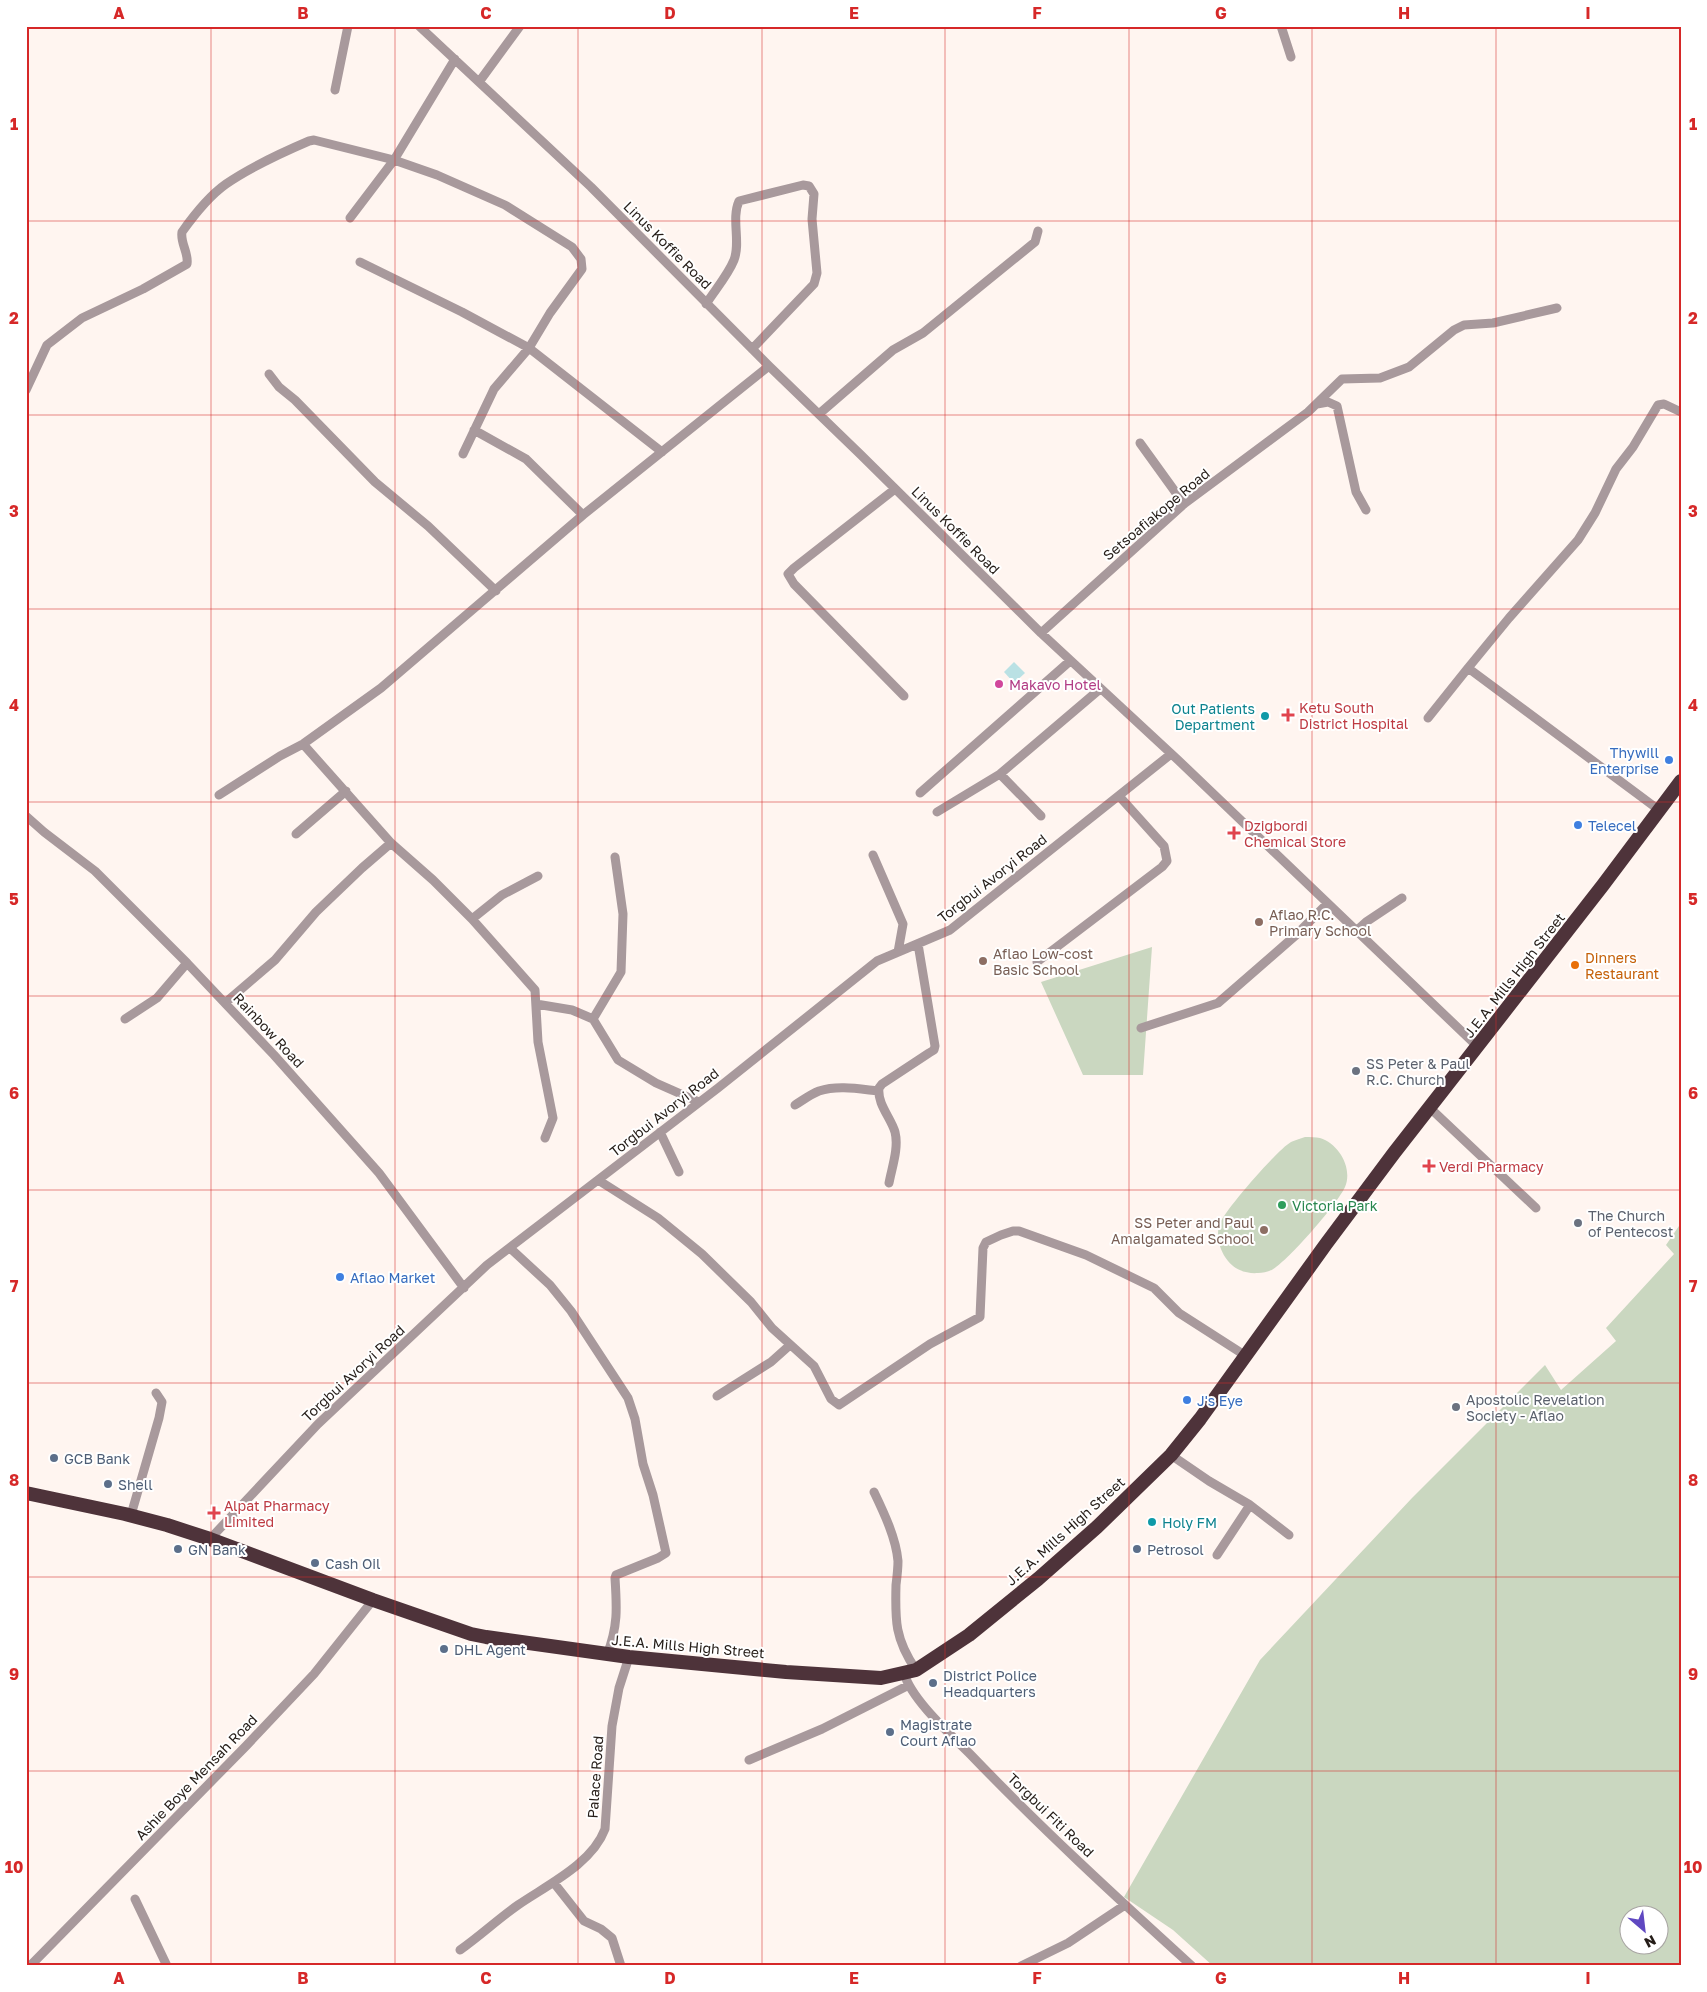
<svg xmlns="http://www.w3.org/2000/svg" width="1707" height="1992" font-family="'Golos Text',sans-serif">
<rect width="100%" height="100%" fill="#fff5f0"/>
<!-- green -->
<path fill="#cad7c0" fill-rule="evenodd" d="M1152 947 1143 1075H1083L1041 982Z
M1305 1137C1310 1137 1316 1137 1320 1138 1339 1144 1353 1168 1345 1187 1338 1203 1291 1257 1276 1267 1272 1271 1264 1273 1258 1273 1247 1274 1235 1270 1228 1261 1220 1251 1216 1238 1219 1225 1224 1211 1277 1150 1291 1142 1295 1140 1300 1139 1305 1137Z
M1681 1223V1966H1213L1173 1930 1124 1897 1260 1660 1412 1498 1545 1365 1561 1390 1616 1341 1606 1328 1674 1254 1666 1245ZM1630 1914H1660V1944H1630Z"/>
<!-- water -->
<path fill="#bae1e4" d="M1014 662 1025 673 1014 683 1004 672Z"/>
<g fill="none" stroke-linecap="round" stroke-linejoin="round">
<!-- minor -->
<path stroke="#a8999c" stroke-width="9" d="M419 26 591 187 769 366 861 455 1041 633 1178 760 1478 1047
M1281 26 1291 57
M479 82 520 26
M335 90 348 26
M350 218 394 160 455 59
M360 262 462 312 529 348 662 452
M706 304C715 290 728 275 734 260 741 242 731 219 739 201L803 185 809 186 814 194 812 219 817 273 814 284 752 349
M269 374 279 387 295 400 375 482 428 526 496 591
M26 390 47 345 82 318 143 289 187 264C189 253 180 243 182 232 194 215 209 196 226 184 252 166 281 153 309 141L314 140 394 160 437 175 505 205 572 247 581 259 582 269 550 313 529 348 494 389 463 454
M1317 404 1328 402 1337 406 1356 492 1366 510
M819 414 893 350 923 333 1035 242 1038 231
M474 430 526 459 583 515
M1140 443 1184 504
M895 489 794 568 788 574 794 584 904 696
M1041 633 1184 504 1308 412 1342 379 1380 378 1409 367 1454 330 1464 325 1493 323 1557 308
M1428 718 1468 668
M303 744 391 843 433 880 472 919 535 990 538 1042 553 1118 545 1138
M1000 774 1041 816
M920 793 1070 661
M219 795 280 756 303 744 381 688 583 515 769 366
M1659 810 1468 668 1509 618 1578 540 1595 513 1616 469 1633 447 1658 405 1664 404 1681 412
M937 812 1000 774 1100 689
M26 816 44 832 95 871 187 963 274 1055 379 1173 464 1288
M296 834 346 791
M873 855 903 924 898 952
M615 857 623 914 621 972 593 1019 618 1060 656 1083 699 1102
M472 919 502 895 538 876
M1356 931 1366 922 1402 898
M1037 962 1162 867 1167 861 1164 846 1119 796
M225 1003 275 960 316 912 362 868 391 843
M536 1004 572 1010 593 1019
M125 1019 157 998 187 963
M1141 1028 1218 1003 1296 935 1327 904
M795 1105C803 1100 811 1094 819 1091 838 1085 859 1089 878 1091
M1430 1108 1536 1208
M660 1132 679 1172
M598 1180 658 1218 702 1254 751 1302 772 1328 814 1366 831 1399 839 1405 930 1344 980 1317 983 1248 986 1242 1001 1235 1013 1231H1019L1086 1255 1154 1288 1179 1313 1246 1356
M889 1183C892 1167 899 1148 895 1132 891 1118 877 1104 879 1088L882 1084 929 1053 934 1050 935 1046 918 944
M510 1248 550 1285 571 1311 628 1398 635 1419 643 1464 653 1495 666 1553 658 1558 616 1575 615 1578C617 1609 618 1626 607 1655
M717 1396 771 1362 790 1345
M1171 1455 1209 1481 1250 1505 1289 1535
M874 1492C884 1513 896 1538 898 1561 898 1569 897 1577 896 1585 895 1621 895 1639 916 1670
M131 1515 159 1418 162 1402 156 1393
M210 1539 318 1424 487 1265 718 1088 877 961 950 930 1171 754
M1217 1555 1250 1505
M904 1673C911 1699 950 1734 970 1754 1041 1828 1116 1897 1192 1966
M749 1760 822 1729 909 1685
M554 1883 584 1921 601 1929 612 1938 621 1966
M135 1899 167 1966
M460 1950C480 1936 498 1919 518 1905 547 1885 592 1864 605 1829L612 1726 619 1688 629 1657
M30 1966 246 1746 314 1674 373 1600
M1021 1966 1068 1943 1125 1905"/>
<!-- highway -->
<path stroke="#4e333a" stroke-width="14" d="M26 1493 125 1514 167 1525 210 1539 373 1600 471 1634 486 1637 629 1657 786 1672 881 1678 916 1670 969 1635 1038 1579 1097 1527 1171 1455 1200 1419 1326 1244 1394 1153 1603 885 1681 781"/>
</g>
<!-- grid -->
<path fill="none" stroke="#d62828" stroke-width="1" stroke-opacity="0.55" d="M211 26V1966M395 26V1966M578 26V1966M762 26V1966M945 26V1966M1129 26V1966M1312 26V1966M1496 26V1966M26 221H1681M26 415H1681M26 609H1681M26 802H1681M26 996H1681M26 1190H1681M26 1383H1681M26 1577H1681M26 1771H1681"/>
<!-- markers -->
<circle fill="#d1479c" stroke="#fff" stroke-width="2" cx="999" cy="684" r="5"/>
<g fill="#e0444e" stroke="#fff" stroke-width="2">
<path d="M1285.5 707.5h5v5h5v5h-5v5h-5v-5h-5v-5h5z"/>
<path d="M1231.5 825.5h5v5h5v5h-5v5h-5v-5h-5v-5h5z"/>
<path d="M1426.5 1158.5h5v5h5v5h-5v5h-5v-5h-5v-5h5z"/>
<path d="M211.5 1505.5h5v5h5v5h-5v5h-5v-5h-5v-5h5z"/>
</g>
<g fill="#0f9aa8" stroke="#fff" stroke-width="2">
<circle cx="1265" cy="716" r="5"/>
<circle cx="1152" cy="1522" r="5"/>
</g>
<g fill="#3f7fe0" stroke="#fff" stroke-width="2">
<circle cx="1669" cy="760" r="5"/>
<circle cx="1578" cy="825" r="5"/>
<circle cx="340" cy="1277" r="5"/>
<circle cx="1187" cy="1400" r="5"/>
</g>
<g fill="#8d6e63" stroke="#fff" stroke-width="2">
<circle cx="1259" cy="922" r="5"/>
<circle cx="983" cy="961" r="5"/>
<circle cx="1264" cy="1230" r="5"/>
</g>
<circle fill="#e8710a" stroke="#fff" stroke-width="2" cx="1575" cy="965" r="5"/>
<g fill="#6b7280" stroke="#fff" stroke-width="2">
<circle cx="1356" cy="1071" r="5"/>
<circle cx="1578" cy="1223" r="5"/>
<circle cx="1456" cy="1407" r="5"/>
</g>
<circle fill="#2e9e5b" stroke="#fff" stroke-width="2" cx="1282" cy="1205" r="5"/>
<g fill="#5c6f8a" stroke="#fff" stroke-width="2">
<circle cx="54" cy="1458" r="5"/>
<circle cx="108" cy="1484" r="5"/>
<circle cx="178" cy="1549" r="5"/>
<circle cx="1137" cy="1549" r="5"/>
<circle cx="315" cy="1563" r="5"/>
<circle cx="444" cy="1649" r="5"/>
<circle cx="933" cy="1683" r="5"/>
<circle cx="890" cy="1732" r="5"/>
</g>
<g text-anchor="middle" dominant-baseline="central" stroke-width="4" stroke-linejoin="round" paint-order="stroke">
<!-- street labels -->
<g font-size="14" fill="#251d18" stroke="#fff">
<text transform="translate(668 245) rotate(45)">Linus Koffie Road</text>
<text transform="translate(1156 514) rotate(-40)">Setsoafiakope Road</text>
<text transform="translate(956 530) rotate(45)">Linus Koffie Road</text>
<text transform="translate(992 878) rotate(-38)">Torgbui Avoryi Road</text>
<text transform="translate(1514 975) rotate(-52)">J.E.A. Mills High Street</text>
<text transform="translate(269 1030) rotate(47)">Rainbow Road</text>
<text transform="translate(664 1112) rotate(-38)">Torgbui Avoryi Road</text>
<text transform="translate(353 1373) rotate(-43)">Torgbui Avoryi Road</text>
<text transform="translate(1065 1531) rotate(-42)">J.E.A. Mills High Street</text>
<text transform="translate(688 1646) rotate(5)">J.E.A. Mills High Street</text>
<text transform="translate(196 1777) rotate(-46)">Ashie Boye Mensah Road</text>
<text transform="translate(595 1777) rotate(-86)">Palace Road</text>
<text transform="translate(1051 1815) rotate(44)">Torgbui Fiti Road</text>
</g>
<!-- hotel labels -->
<g font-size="14" fill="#b23c85" stroke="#fff" text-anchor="start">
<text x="1009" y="684">Makavo Hotel</text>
</g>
<!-- health labels -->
<g font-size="14" fill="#be3a42" stroke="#fff" text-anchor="start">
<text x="1299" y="707">Ketu South<tspan x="1299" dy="16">District Hospital</tspan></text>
<text x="1244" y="825">Dzigbordi<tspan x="1244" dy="16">Chemical Store</tspan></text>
<text x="1439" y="1166">Verdi Pharmacy</text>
<text x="224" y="1505">Alpat Pharmacy<tspan x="224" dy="16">Limited</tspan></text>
</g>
<!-- culture labels -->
<g font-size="14" fill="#0d838f" stroke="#fff" text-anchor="end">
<text x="1255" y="708">Out Patients<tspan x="1255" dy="16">Department</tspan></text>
<text x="1162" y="1522" text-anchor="start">Holy FM</text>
</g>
<!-- shop labels -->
<g font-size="14" fill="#366cbe" stroke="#fff" text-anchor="start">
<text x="1659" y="752" text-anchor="end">Thywill<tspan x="1659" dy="16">Enterprise</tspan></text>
<text x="1588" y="825">Telecel</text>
<text x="350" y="1277">Aflao Market</text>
<text x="1197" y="1400">J's Eye</text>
</g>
<!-- education labels -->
<g font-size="14" fill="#785e54" stroke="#fff" text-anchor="start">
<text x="1269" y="914">Aflao R.C.<tspan x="1269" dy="16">Primary School</tspan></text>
<text x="993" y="953">Aflao Low-cost<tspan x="993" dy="16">Basic School</tspan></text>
<text x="1254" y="1222" text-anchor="end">SS Peter and Paul<tspan x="1254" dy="16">Amalgamated School</tspan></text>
</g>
<!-- food labels -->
<g font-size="14" fill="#c56008" stroke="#fff" text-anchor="start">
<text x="1585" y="957">Dinners<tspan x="1585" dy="16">Restaurant</tspan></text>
</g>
<!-- worship labels -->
<g font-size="14" fill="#5b616d" stroke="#fff" text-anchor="start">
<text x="1366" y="1063">SS Peter &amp; Paul<tspan x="1366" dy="16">R.C. Church</tspan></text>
<text x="1588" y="1215">The Church<tspan x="1588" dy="16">of Pentecost</tspan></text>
<text x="1466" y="1399">Apostolic Revelation<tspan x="1466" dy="16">Society - Aflao</tspan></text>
</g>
<!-- leisure labels -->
<g font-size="14" fill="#27864d" stroke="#fff" text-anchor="start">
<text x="1292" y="1205">Victoria Park</text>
</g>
<!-- service labels -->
<g font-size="14" fill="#4e5e75" stroke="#fff" text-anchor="start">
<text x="64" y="1458">GCB Bank</text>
<text x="118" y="1484">Shell</text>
<text x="188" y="1549">GN Bank</text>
<text x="1147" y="1549">Petrosol</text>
<text x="325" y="1563">Cash Oil</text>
<text x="454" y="1649">DHL Agent</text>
<text x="943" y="1675">District Police<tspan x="943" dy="16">Headquarters</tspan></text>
<text x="900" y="1724">Magistrate<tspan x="900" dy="16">Court Aflao</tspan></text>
</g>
</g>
<!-- border -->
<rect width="1707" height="1992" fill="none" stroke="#ffffff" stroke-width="55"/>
<!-- north arrow -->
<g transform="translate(1644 1930) rotate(152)"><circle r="24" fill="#ffffff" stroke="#a8a5a3"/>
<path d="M0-4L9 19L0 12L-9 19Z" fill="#5f48c1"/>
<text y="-8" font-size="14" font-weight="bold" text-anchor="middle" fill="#251d18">N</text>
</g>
<rect x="28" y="28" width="1652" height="1936" fill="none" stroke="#d62828" stroke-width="2"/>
<g font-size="16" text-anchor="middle" font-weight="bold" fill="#d62828">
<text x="119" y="19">A</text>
<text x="303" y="19">B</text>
<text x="486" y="19">C</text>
<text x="670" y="19">D</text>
<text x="854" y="19">E</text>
<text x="1037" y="19">F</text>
<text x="1221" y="19">G</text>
<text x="1404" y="19">H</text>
<text x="1588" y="19">I</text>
<text x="14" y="130">1</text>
<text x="1693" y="130">1</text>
<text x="14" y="324">2</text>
<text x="1693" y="324">2</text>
<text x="14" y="517">3</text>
<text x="1693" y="517">3</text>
<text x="14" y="711">4</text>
<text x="1693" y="711">4</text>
<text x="14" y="905">5</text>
<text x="1693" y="905">5</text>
<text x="14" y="1099">6</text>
<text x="1693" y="1099">6</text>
<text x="14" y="1292">7</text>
<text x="1693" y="1292">7</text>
<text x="14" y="1486">8</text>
<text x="1693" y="1486">8</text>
<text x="14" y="1680">9</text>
<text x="1693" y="1680">9</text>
<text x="14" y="1873">10</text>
<text x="1693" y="1873">10</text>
<text x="119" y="1984">A</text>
<text x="303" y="1984">B</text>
<text x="486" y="1984">C</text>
<text x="670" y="1984">D</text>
<text x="854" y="1984">E</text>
<text x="1037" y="1984">F</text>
<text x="1221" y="1984">G</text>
<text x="1404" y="1984">H</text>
<text x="1588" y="1984">I</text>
</g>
</svg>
